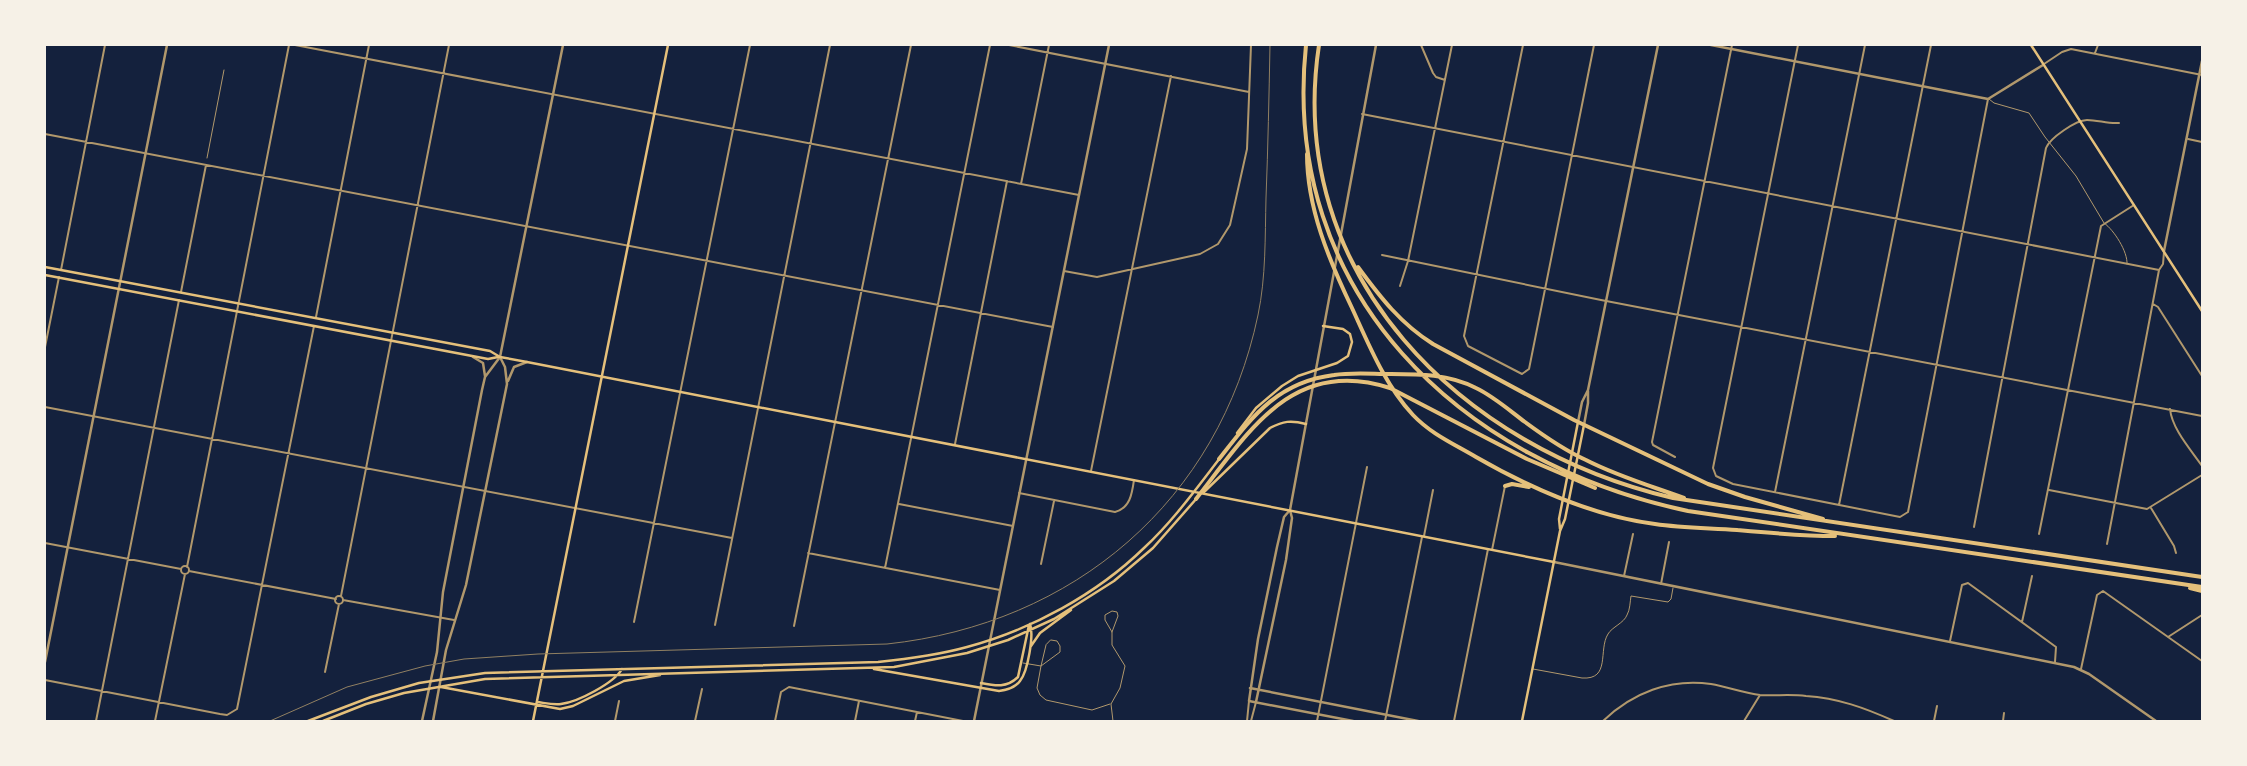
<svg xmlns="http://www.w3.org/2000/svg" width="2247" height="766" font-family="'Work Sans',sans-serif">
<rect width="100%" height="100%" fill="#14213d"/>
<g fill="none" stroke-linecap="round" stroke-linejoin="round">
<!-- service -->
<path stroke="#b1986c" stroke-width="1" d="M1989 99 1994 103 2029 113 2045 137 2076 176 2104 223C2114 230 2128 252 2127 264
M1112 632 1118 616 1117 612 1112 611 1105 615V620L1112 632V645L1125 666 1120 688 1111 704 1113 721
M1051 640 1057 641 1060 646V652L1041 666 1046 645Z
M1023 663 1041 666 1037 688 1040 695 1046 700 1092 710 1110 704
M1533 669 1582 678C1611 680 1598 650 1608 634 1612 627 1624 623 1627 615 1630 610 1630 602 1631 596L1668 602 1671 599 1673 588"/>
<!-- pedestrian -->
<path stroke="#b1986c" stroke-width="1" d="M207 158 224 70"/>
<!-- minor -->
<path stroke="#b1986c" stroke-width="2" d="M295 45 1079 195
M1009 45 1249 92
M1421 45 1433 73 1436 77 1445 80
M1523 45 1464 336 1468 346 1522 374 1529 369 1594 45
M1798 45 1713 468 1716 476 1733 484 1900 517 1908 512 1988 99
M2095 53 2098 45
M2044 64 2062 52 2071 49 2202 75
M1362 114 2159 270
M45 134 1053 327
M2188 139 2202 142
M1021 184 1049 45
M1382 255 1601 300 2202 416
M61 270 105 45
M1064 271 1097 277 1200 254 1218 244 1230 225 1247 149 1251 45
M1400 286 1408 261 1452 45
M181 292 206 165
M2153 304 2158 307 2202 376
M316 317 369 45
M45 347 59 277
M45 407 732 538
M2170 409C2172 429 2191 450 2202 466
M955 444 1007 181
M1675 457 1653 445 1652 442 1732 45
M1091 471 1171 76
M2049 490 2147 509 2202 475
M1775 492 1865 45
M1019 493 1115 512C1130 508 1132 494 1134 480
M899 504 1013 526
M1839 505 1931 45
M2151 508 2174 546 2176 553
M1974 527 2046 148C2050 138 2076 120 2087 120 2098 120 2108 124 2119 123
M2039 534 2101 226 2134 205
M1424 536 1433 490
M45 543 181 569
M2107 544 2159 270 2163 264 2164 252
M1492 550 1505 486
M808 553 1000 590
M1041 564 1054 501
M181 570a4 4 0 1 1 8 0a4 4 0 1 1-8 0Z
M187 567 289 45
M885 568 990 45
M189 571 336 599
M1624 576 1633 534
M1661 584 1669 542
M341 596 449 45
M335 600a4 4 0 1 1 8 0a4 4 0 1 1-8 0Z
M343 600 454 620
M634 622 750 45
M2022 622 2032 576
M715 625 830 45
M794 626 911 45
M2168 637 2202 615
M1950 641 1962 585 1968 583 2056 647 2055 662
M2081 669 2097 595 2103 591 2202 661
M325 672 339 604
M45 680 220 714 227 715 237 709 314 326
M96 721 179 300
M155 721 185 574
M615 721 619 701
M695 721 702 689
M775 721 781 692 789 687 963 721
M855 721 859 701
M915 721 917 712
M1247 721 1249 701
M1251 721 1256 702
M1317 721 1367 467
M1385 721 1422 537
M1454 721 1488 549
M1603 721C1632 693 1670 678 1711 684 1728 687 1744 693 1760 695 1775 696 1791 694 1806 696 1838 698 1865 708 1894 721
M1744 721 1760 695
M1934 721 1937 706
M2003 721 2004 713"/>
<!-- tertiary -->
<path stroke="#b1986c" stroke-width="2.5" d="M1711 45 1988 99 2043 65
M2164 251 2202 61
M473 357 483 363 485 376
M508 381 514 367 527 362
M1578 422 1582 402 1588 390 1658 45
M1584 425 1588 403V391
M1290 510 1284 517 1277 547 1258 639 1249 701 1353 721
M1554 562 2074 667 2089 674 2156 721
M45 662 167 45
M1250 688 1418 721
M1256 702 1286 560 1292 518 1290 510 1376 45
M422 721 437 652 443 592 482 390 485 377 500 357 563 45
M433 721 446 650 466 585 507 384 505 367 500 357
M974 721 1109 45"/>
<!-- secondary -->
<path stroke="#e5c07b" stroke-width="2.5" d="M2031 45 2202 311
M45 267 490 351 500 357 527 362 1554 562
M45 275 488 359 498 357
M1237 433 1256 408 1282 386 1298 376 1337 363 1348 356 1352 342 1350 334 1343 329 1323 326
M1203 493 1270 428C1283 421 1291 420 1306 424
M1560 529 1559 519 1578 422
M1031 646 1040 633 1071 610
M874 669 999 691C1007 690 1015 688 1020 681 1028 671 1034 635 1030 624
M981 683C996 686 1007 688 1018 677L1029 625
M441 687 560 709 573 706 624 681 660 675
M537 702C545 703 553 705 561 704 578 702 614 683 622 669
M308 721 371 697 419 683 485 673 878 662C908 659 938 655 967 647 1031 630 1097 594 1144 548 1173 521 1196 489 1220 458
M323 721 366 704 404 693 485 679 894 667 967 653 1008 640 1054 619 1114 581 1153 548 1197 498
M533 721 668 45
M1522 721 1560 531 1565 519 1584 425"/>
<!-- motorway -->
<path stroke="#e5c07b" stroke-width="4" d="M1306 45C1280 293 1460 463 1688 511L2202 587
M1319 45C1284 276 1462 449 1673 498L2202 577
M1307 154C1307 208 1329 260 1352 308 1369 345 1385 385 1413 415 1431 434 1454 444 1476 457 1530 488 1593 516 1655 524 1682 528 1710 528 1737 530 1770 533 1802 536 1835 536
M1358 267C1380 297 1401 324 1433 344L1574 420 1708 484 1745 497 1823 519
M1219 459C1252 417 1277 382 1334 375 1352 372 1372 374 1391 374 1419 374 1449 374 1476 388 1493 396 1509 410 1525 422 1544 436 1564 450 1586 460 1617 476 1651 486 1684 498
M1505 486 1512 484 1529 487
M1196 499C1248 433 1292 356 1390 388L1527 459 1595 488
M2190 588 2202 591"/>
<!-- rail -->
<path stroke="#918062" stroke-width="1" d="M270 721 347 687 425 666 464 659 538 654 887 644C1074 624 1219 501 1258 315 1266 277 1265 237 1266 198 1268 147 1269 96 1270 45"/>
</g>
<!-- border -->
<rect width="2247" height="766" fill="none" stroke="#f6f1e7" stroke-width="92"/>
</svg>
